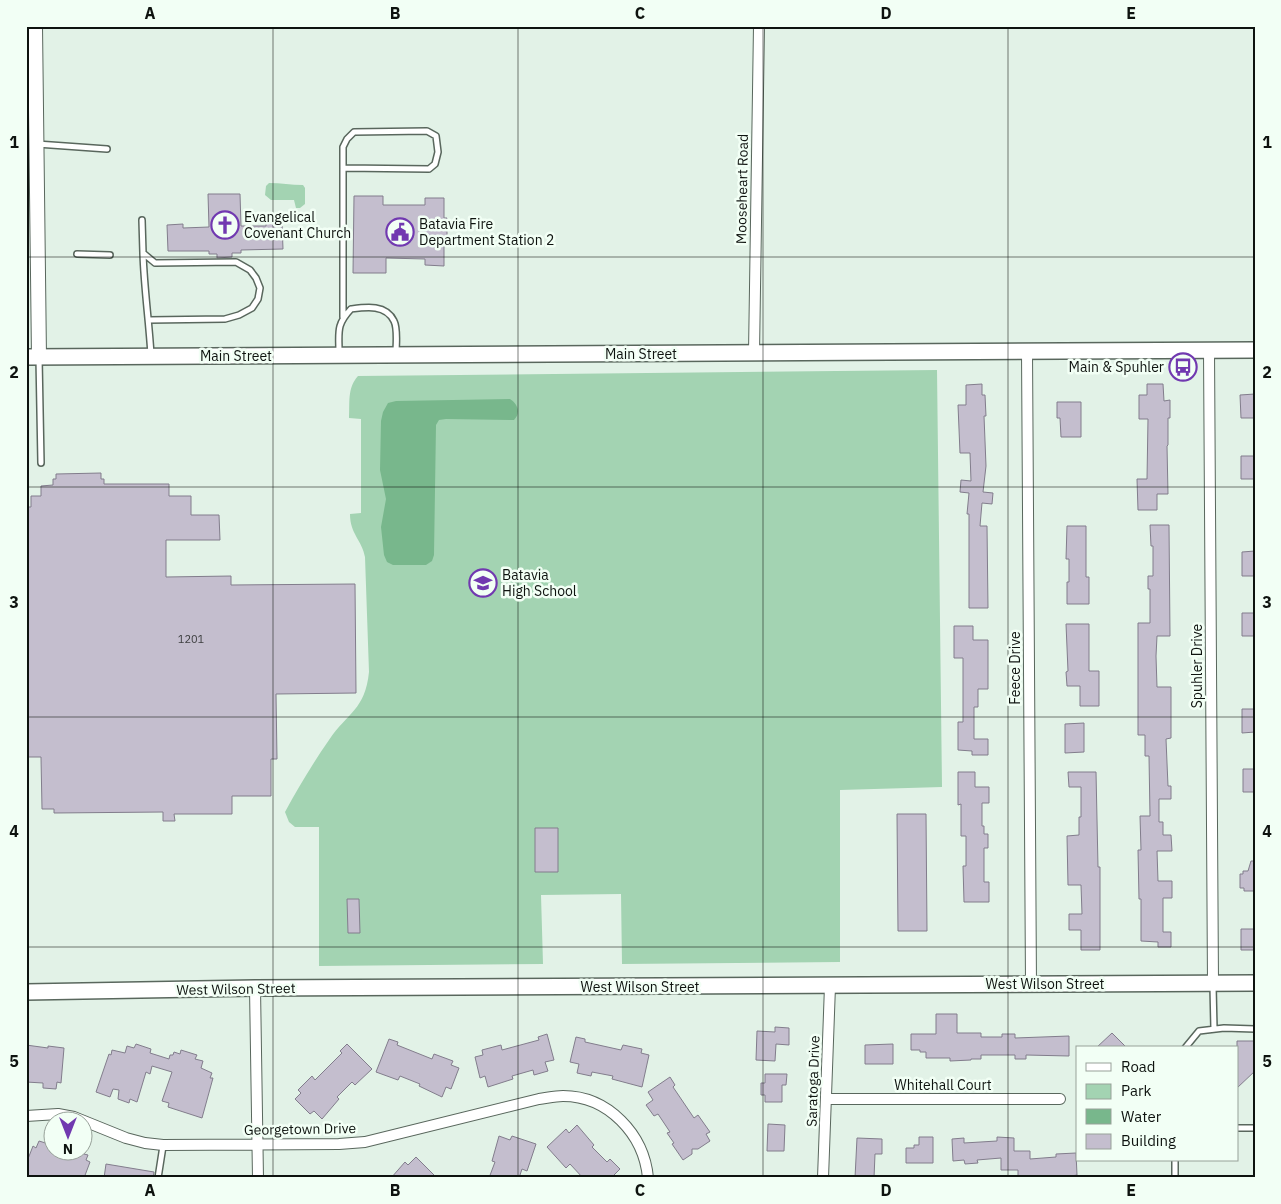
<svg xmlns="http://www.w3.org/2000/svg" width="1281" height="1204" font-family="'IBM Plex Sans',sans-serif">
<rect width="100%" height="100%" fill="#e2f2e7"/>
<!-- green -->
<path fill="#a3d3b2" d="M269 183C281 183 291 185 303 185L305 188V204L300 208H296L294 200H271L265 195 266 186Z
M937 370 942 787 840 790V962L622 964 621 894 541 895 543 964 319 966V827H295L289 822 285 812C298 788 313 763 329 740 348 712 365 710 369 672L365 557C362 540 350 534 350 514L361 513V419L349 418C350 403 347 388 358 376Z"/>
<!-- water -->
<path fill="#78b78c" d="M510 399C518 404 521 413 514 420L446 419 439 420 436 425 434 555 432 561 426 565H393L387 562 384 555 381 527 386 499 380 470 381 421 383 412 388 403 396 401Z"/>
<!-- building -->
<path fill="#c4bece" stroke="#827d8c" d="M208 194H240L241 226H266V223H282L283 249 241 250V253H232V257L217 258V254H209V251H168L167 225 183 224V228L209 227Z
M354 196H383V205H425V198H444V218H447V245H444V266L425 265V259L386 258V273H353Z
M982 384V395H985L986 416H984L986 466 983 492 993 493 992 504 982 503 980 526H987L988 608H969V514H967L969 493 960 492 961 480 971 481 970 453H960L958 405H966V385Z
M1147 384H1163L1164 401 1170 400V418H1168V445L1167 446 1168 494H1157V510H1138L1137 479H1147L1148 419H1139V395H1147Z
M1255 394V418H1241L1240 395Z
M1057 402H1081V437H1061L1060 418H1057Z
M1241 456H1255V479H1241Z
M101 473V479H104V484H169V496H191V515H219L220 540H166V577L231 576V585L355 584 356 693 276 694 277 759H271V796H232V814H174L175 821H163V812L54 813V809H42L41 757H26V507H31V496H41V486L53 485V479H56V474Z
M1150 525H1169L1170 636H1157L1156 656 1157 687H1171V738L1166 739 1168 786H1171V799H1159V822H1163V835H1171L1172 851H1157L1158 881H1172V898H1163V932H1171V947H1158V942L1141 941V899H1139L1138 850H1141L1140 816H1150L1149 756H1145V735H1138V623H1150V589H1148V576H1153V546H1151Z
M1067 526H1086V577H1089V604H1067V582H1069V559H1066Z
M1255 551V576H1242V552Z
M1242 613H1255V636H1242Z
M1066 624H1089V671H1099V706H1080V686H1067L1066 672 1068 671Z
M954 626H973V640H988V689H978V707H974V739H988V755H972V751L958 750V722H963V658H954Z
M1242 709H1255V732L1242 733Z
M1084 723V752L1065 753V724Z
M1243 769H1255V792H1243Z
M958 772H975V787H989V803H982V826H984V834H988V848H984V882H989V902H964L963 866H966V836H961V804L958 805Z
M1068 772H1096L1098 867H1100V950H1081V930H1069V914H1082L1081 885H1068L1067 836 1079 835V817H1081V787H1069Z
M897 814H926L927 931H898Z
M535 828H558V872H535Z
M1251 861H1255V891H1244V888H1240V874H1243V871H1248Z
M347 899H359L360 933H348Z
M1241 929H1255V950H1241Z
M936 1014H957V1033H981V1037H1002V1034H1015V1038L1069 1036V1056L1026 1055V1059H1015V1055H981V1059H971V1060L950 1061V1058H926V1052H920V1050H911V1034H936Z
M775 1027 789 1028V1045L776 1044 775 1061 756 1060 757 1031 775 1032Z
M1112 1033 1127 1048H1096Z
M547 1034 554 1060 545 1062 548 1071 534 1075 533 1070 512 1076 513 1079 488 1087 485 1076 480 1078 475 1057 483 1055 482 1050 501 1045 502 1050 539 1040 538 1037Z
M576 1037 585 1039V1042L621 1050 623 1045 642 1049 641 1053 649 1055 642 1087 612 1079 613 1076 592 1072 591 1076 577 1073 579 1064 570 1062Z
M389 1039 398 1042 397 1045 432 1059 434 1054 453 1061 451 1065 459 1068 451 1089 446 1087 442 1097 419 1086 420 1084 400 1076 398 1080 376 1072Z
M1237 1041H1255V1071L1237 1088Z
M136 1044 151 1049 150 1053 169 1059 170 1055H173L174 1052 180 1054 181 1050 197 1055 195 1059 203 1061 201 1068 212 1073 210 1078H213L202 1118 168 1107 169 1103 162 1101 172 1072 152 1066 150 1074 146 1072 137 1102 130 1099 129 1103 118 1099 119 1090 113 1089 110 1097 96 1092 109 1054 111 1055 112 1050 125 1053 127 1046 134 1048Z
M347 1044 372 1069 355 1085 352 1082 337 1097 339 1099 322 1119 314 1111 310 1114 295 1099 301 1093 298 1090 312 1076 315 1080 342 1053 340 1051Z
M893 1044V1064H865V1045Z
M26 1045 48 1048V1046L64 1048 61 1083 57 1082 56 1089 43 1088V1083L26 1082Z
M765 1074H787L786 1085H782V1102H765V1095H761V1083H765Z
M670 1077 675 1085 673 1087 694 1118 698 1115 710 1132 706 1134 710 1141 698 1149H692V1154L683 1160 672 1144 674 1143 667 1133 670 1132 658 1114 654 1116 646 1105 653 1100 648 1092Z
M768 1124 785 1125 784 1151H767Z
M577 1125 594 1145 592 1147 607 1162 610 1159 620 1169 611 1178H583L570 1164 566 1168 547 1147 566 1129 569 1133Z
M499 1136 510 1140 512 1136 536 1144 527 1171 522 1169 519 1178H489L495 1162 492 1161Z
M919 1137H933V1163H906V1148H914V1145H919Z
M997 1137 1014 1138V1151H1030V1159L1056 1157V1154L1076 1153 1077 1175 1060 1178H1018V1170H1001V1158L977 1160 978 1163 965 1164 964 1160 953 1161 952 1139 964 1138V1143L997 1141Z
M857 1138 882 1139V1154H875L874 1178H855Z
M39 1141 52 1145 50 1152H85L84 1154 88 1155 86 1160 90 1162 84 1178H26V1164L33 1146 36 1148Z
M416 1157 437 1178H391L405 1162 408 1165Z
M106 1164 154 1172 153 1178H104Z"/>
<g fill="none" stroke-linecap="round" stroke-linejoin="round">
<!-- service casing -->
<g stroke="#59675d" stroke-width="8">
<path id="service" d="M37 144 107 149
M142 220 143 253 155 263 236 262 250 270 256 278 260 288 258 299 252 308 239 315 225 319 149 320
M143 253C144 287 149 321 151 355
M77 254 110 255
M343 317V147L347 139 354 132 427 131 436 136 438 152 435 164 429 169 343 168
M339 352C339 332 336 325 351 309 366 307 386 304 394 321 398 329 396 344 396 353
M39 358 41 463
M1213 986 1214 1029
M1185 1048 1199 1031 1224 1028 1255 1029
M1237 1128H1255
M158 1178 163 1146
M1175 1178V1160"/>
</g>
<!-- minor casing -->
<g stroke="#59675d" stroke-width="12">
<path id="minor" d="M1209 350 1213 983
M1027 351 1031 984
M754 353 759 26
M255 988 258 1178
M826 1099H1060
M26 1116 58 1114 74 1117 126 1138 145 1143 163 1145 339 1144 365 1142 539 1099C547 1098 555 1096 563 1096 608 1096 644 1134 648 1178
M823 1178 830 986"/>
</g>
<!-- tertiary casing -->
<g stroke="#59675d" stroke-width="16">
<path id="tertiary" d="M35 26 39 357"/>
</g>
<!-- secondary casing -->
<g stroke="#59675d" stroke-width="18">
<path id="secondary" d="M26 357 1255 350
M26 992 255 988 1255 983"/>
</g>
<!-- service -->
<use href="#service" stroke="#fff" stroke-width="5"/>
<!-- minor -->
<use href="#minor" stroke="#fff" stroke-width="10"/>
<!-- tertiary -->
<use href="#tertiary" stroke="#fff" stroke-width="14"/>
<!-- secondary -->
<use href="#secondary" stroke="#fff" stroke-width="15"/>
</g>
<!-- grid -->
<path fill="none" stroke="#0e130f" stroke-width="1" stroke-opacity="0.55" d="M273 26V1178M518 26V1178M763 26V1178M1008 26V1178M26 257H1255M26 487H1255M26 717H1255M26 947H1255"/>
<!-- icons -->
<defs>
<g id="church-ring" transform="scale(1.4375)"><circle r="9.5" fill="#f2fff5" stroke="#7139b0" stroke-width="1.5"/><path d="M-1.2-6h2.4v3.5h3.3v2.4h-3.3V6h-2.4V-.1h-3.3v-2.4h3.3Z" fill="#7139b0"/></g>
<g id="civic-ring" transform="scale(1.4375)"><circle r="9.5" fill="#f2fff5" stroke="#7139b0" stroke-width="1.5"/><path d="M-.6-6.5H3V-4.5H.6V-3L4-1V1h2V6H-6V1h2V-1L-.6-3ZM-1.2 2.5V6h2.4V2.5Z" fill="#7139b0"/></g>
<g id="bus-ring" transform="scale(1.4375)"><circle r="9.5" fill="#f2fff5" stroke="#7139b0" stroke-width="1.5"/><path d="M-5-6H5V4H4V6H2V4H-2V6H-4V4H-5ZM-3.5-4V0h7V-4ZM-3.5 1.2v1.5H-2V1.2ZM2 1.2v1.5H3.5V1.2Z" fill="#7139b0"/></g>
<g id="school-ring" transform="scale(1.4375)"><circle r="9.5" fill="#f2fff5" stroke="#7139b0" stroke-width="1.5"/><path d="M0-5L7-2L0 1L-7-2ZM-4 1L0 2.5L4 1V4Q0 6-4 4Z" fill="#7139b0"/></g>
</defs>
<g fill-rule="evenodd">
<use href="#church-ring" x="225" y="225"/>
<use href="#civic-ring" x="400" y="232"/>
<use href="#bus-ring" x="1183" y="367"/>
<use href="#school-ring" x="483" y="583"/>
</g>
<g text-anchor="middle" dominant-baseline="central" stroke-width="5" stroke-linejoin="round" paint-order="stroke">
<!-- number labels -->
<g font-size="11" fill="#3c3e3f">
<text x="191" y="639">1201</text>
</g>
<!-- street labels -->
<g font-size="14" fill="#0e130f" stroke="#f2fff5">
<text transform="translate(742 189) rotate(-89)">Mooseheart Road</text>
<text x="641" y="354">Main Street</text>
<text x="236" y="356">Main Street</text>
<text transform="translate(1197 666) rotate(-90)">Spuhler Drive</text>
<text transform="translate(1015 668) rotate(-90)">Feece Drive</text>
<text x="1045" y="984">West Wilson Street</text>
<text x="640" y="987">West Wilson Street</text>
<text transform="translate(236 989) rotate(-1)">West Wilson Street</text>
<text transform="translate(813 1081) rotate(-88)">Saratoga Drive</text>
<text x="943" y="1085">Whitehall Court</text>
<text transform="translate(300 1129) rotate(-1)">Georgetown Drive</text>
</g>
<!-- poi labels -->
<g font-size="14" fill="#0e130f" stroke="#f2fff5" text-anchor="start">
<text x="244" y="217">Evangelical<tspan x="244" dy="16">Covenant Church</tspan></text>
<text x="419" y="224">Batavia Fire<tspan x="419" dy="16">Department Station 2</tspan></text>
<text x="1164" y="367" text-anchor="end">Main &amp; Spuhler</text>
<text x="502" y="575">Batavia<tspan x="502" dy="16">High School</tspan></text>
</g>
</g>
<!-- border -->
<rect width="1281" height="1204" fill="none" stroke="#f2fff5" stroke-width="55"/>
<!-- legend -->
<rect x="1076" y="1046" width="162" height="115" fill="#f2fff5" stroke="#97a199"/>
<rect x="1086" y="1063" width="25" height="8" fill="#ffffff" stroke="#97a199"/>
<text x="1121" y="1072" font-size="15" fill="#0e130f">Road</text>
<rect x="1086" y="1084" width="25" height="15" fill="#a3d3b2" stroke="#97a199"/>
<text x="1121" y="1096" font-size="15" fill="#0e130f">Park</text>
<rect x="1086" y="1109" width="25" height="15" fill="#78b78c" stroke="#97a199"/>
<text x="1121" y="1122" font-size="15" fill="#0e130f">Water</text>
<rect x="1086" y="1134" width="25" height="15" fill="#c4bece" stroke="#97a199"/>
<text x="1121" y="1146" font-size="15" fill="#0e130f">Building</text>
<!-- north arrow -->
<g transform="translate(68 1136) rotate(180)"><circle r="24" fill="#f2fff5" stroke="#97a199"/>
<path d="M0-4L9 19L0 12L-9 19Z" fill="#7139b0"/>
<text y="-8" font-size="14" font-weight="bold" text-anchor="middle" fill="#0e130f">N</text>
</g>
<rect x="28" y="28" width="1226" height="1148" fill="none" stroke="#0e130f" stroke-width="2"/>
<g font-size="16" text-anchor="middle" font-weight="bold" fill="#0e130f">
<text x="150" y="19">A</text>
<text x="395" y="19">B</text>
<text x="640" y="19">C</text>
<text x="886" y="19">D</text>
<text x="1131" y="19">E</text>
<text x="14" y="148">1</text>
<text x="1267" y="148">1</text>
<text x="14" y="378">2</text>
<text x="1267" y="378">2</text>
<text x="14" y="608">3</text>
<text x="1267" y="608">3</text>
<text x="14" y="837">4</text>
<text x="1267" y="837">4</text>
<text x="14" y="1067">5</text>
<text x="1267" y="1067">5</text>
<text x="150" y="1196">A</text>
<text x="395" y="1196">B</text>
<text x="640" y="1196">C</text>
<text x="886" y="1196">D</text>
<text x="1131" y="1196">E</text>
</g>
</svg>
